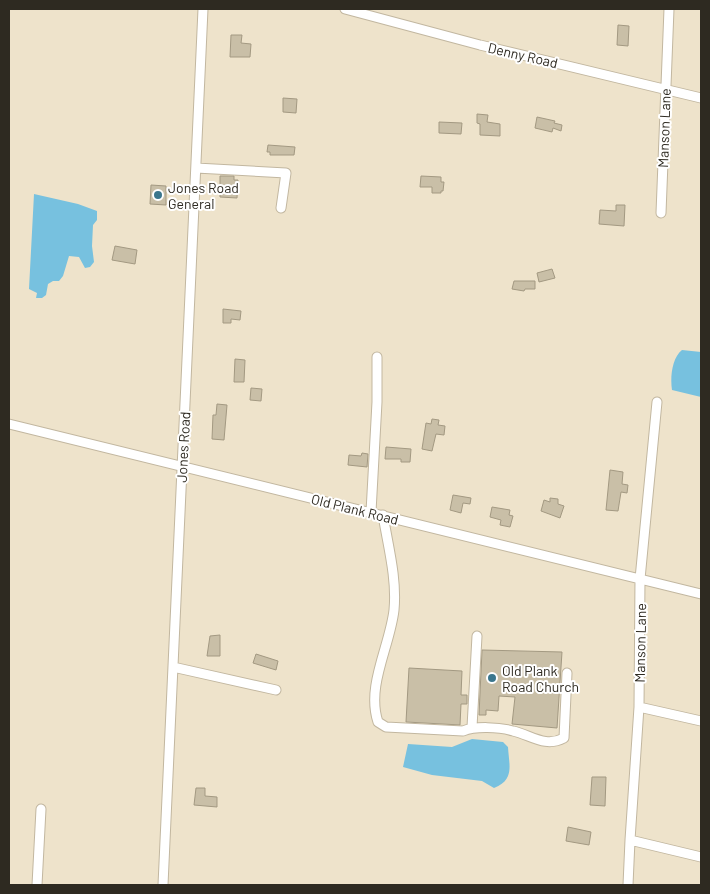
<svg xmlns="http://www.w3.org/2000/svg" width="710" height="894" font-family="Barlow,sans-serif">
<rect width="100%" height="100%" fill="#eee3cb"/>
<!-- water -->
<path fill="#77c1df" d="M34 194 78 204 97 211V220L93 225 92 246 94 262 90 267 85 268 79 257 69 256 63 276 59 281H53L48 284 46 295 42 298H36L37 293 29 289Z
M682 350 701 352V397L672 390C670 377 672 358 682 350Z
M472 739 503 742 508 747C509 765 515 780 494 788L482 781 432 775 403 767 408 744 452 747Z"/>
<!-- building -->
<path fill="#c9bfa7" stroke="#a39982" d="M618 25 629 26 628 46 617 45Z
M231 35H242L241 43 251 44 250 57H230Z
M283 98 297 99 296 113 283 112Z
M477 114 488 115 487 122 500 124V136L480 135V124L477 123Z
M537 117 555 121 554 123 562 125 561 131 553 128 552 132 535 128Z
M439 122 462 123 461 134 439 133Z
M268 145 295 147 294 155H270V152H267Z
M220 176H234V180H238L237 198 220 197Z
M421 176 441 177V182H444L443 191H441V193H432V187H420Z
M151 185 166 186V205L150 204Z
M616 205H625L624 226 599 224 600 210 616 211Z
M115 246 137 250 135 264 112 260Z
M552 269 555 278 539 282 537 273Z
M514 281H535V289H525L524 291 512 289Z
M223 309 241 311 240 320 231 319V323H223Z
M235 359 245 360 244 382H234Z
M251 388 262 389 261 401 250 400Z
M217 404 227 405 224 440 212 439 213 415H216Z
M432 419 439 420 438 425 445 426 444 435 436 434 432 451 422 449 426 423 431 424Z
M386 447 411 449 410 462H401V459H385Z
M362 453 368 454 367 467 348 465 349 455 361 456Z
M610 470 623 472 622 484 628 485 627 493 621 492 618 511 606 510Z
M453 495 471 498 470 504 463 503 461 513 450 510Z
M550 498 558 499V504L564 506 560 518 541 511 544 500 550 502Z
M492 507 510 510 509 515 513 516 510 527 500 525 501 520 490 517Z
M220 635V656H207L210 636Z
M482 650 562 652 557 728 512 724 515 697 499 696 498 711 486 710V715H479Z
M256 654 278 661 276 670 253 663Z
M409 668 462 671 461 695H467V704H461L460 725 406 722Z
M592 777H606L605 806 590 805Z
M196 788H205V796L217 797V807L194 805Z
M568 827 591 832 589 845 566 841Z"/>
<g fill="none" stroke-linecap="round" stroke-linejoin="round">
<!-- minor casing -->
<g stroke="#c2b7a0" stroke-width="11">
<path id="minor" d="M345 9 480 45 701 98
M196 168 286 173 281 208
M661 213 669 9
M9 424 701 594
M371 512 377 402V357
M383 515C388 546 397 578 394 610 390 646 366 686 378 722L386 727 463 731C475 726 499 727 513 731 531 735 545 748 564 738L567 673
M173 667 276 690
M639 707 701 721
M472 727 477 636
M630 840 701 857
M37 885 41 809
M163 885 203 9
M628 885 630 840 639 707 640 579 657 402"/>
</g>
<!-- minor -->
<use href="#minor" stroke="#fff" stroke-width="9"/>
</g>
<!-- markers -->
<g fill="#3a768d" stroke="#fff" stroke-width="2">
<circle cx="158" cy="195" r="5"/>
<circle cx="492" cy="678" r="5"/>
</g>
<g text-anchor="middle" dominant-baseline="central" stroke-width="4" stroke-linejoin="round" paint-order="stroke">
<!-- street labels -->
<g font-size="14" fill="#2e2a21" stroke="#fff">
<text transform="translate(523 55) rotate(13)">Denny Road</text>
<text transform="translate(664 128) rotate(-88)">Manson Lane</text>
<text transform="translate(183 447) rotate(-87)">Jones Road</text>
<text transform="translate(355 509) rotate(14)">Old Plank Road</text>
<text transform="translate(640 643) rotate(-89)">Manson Lane</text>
</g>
<!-- poi labels -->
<g font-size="14" fill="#2e2a21" stroke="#fff" text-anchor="start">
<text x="168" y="187">Jones Road<tspan x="168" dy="16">General</tspan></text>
<text x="502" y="670">Old Plank<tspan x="502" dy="16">Road Church</tspan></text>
</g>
</g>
<!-- border -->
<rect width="710" height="894" fill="none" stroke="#2e2a21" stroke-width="20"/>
</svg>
